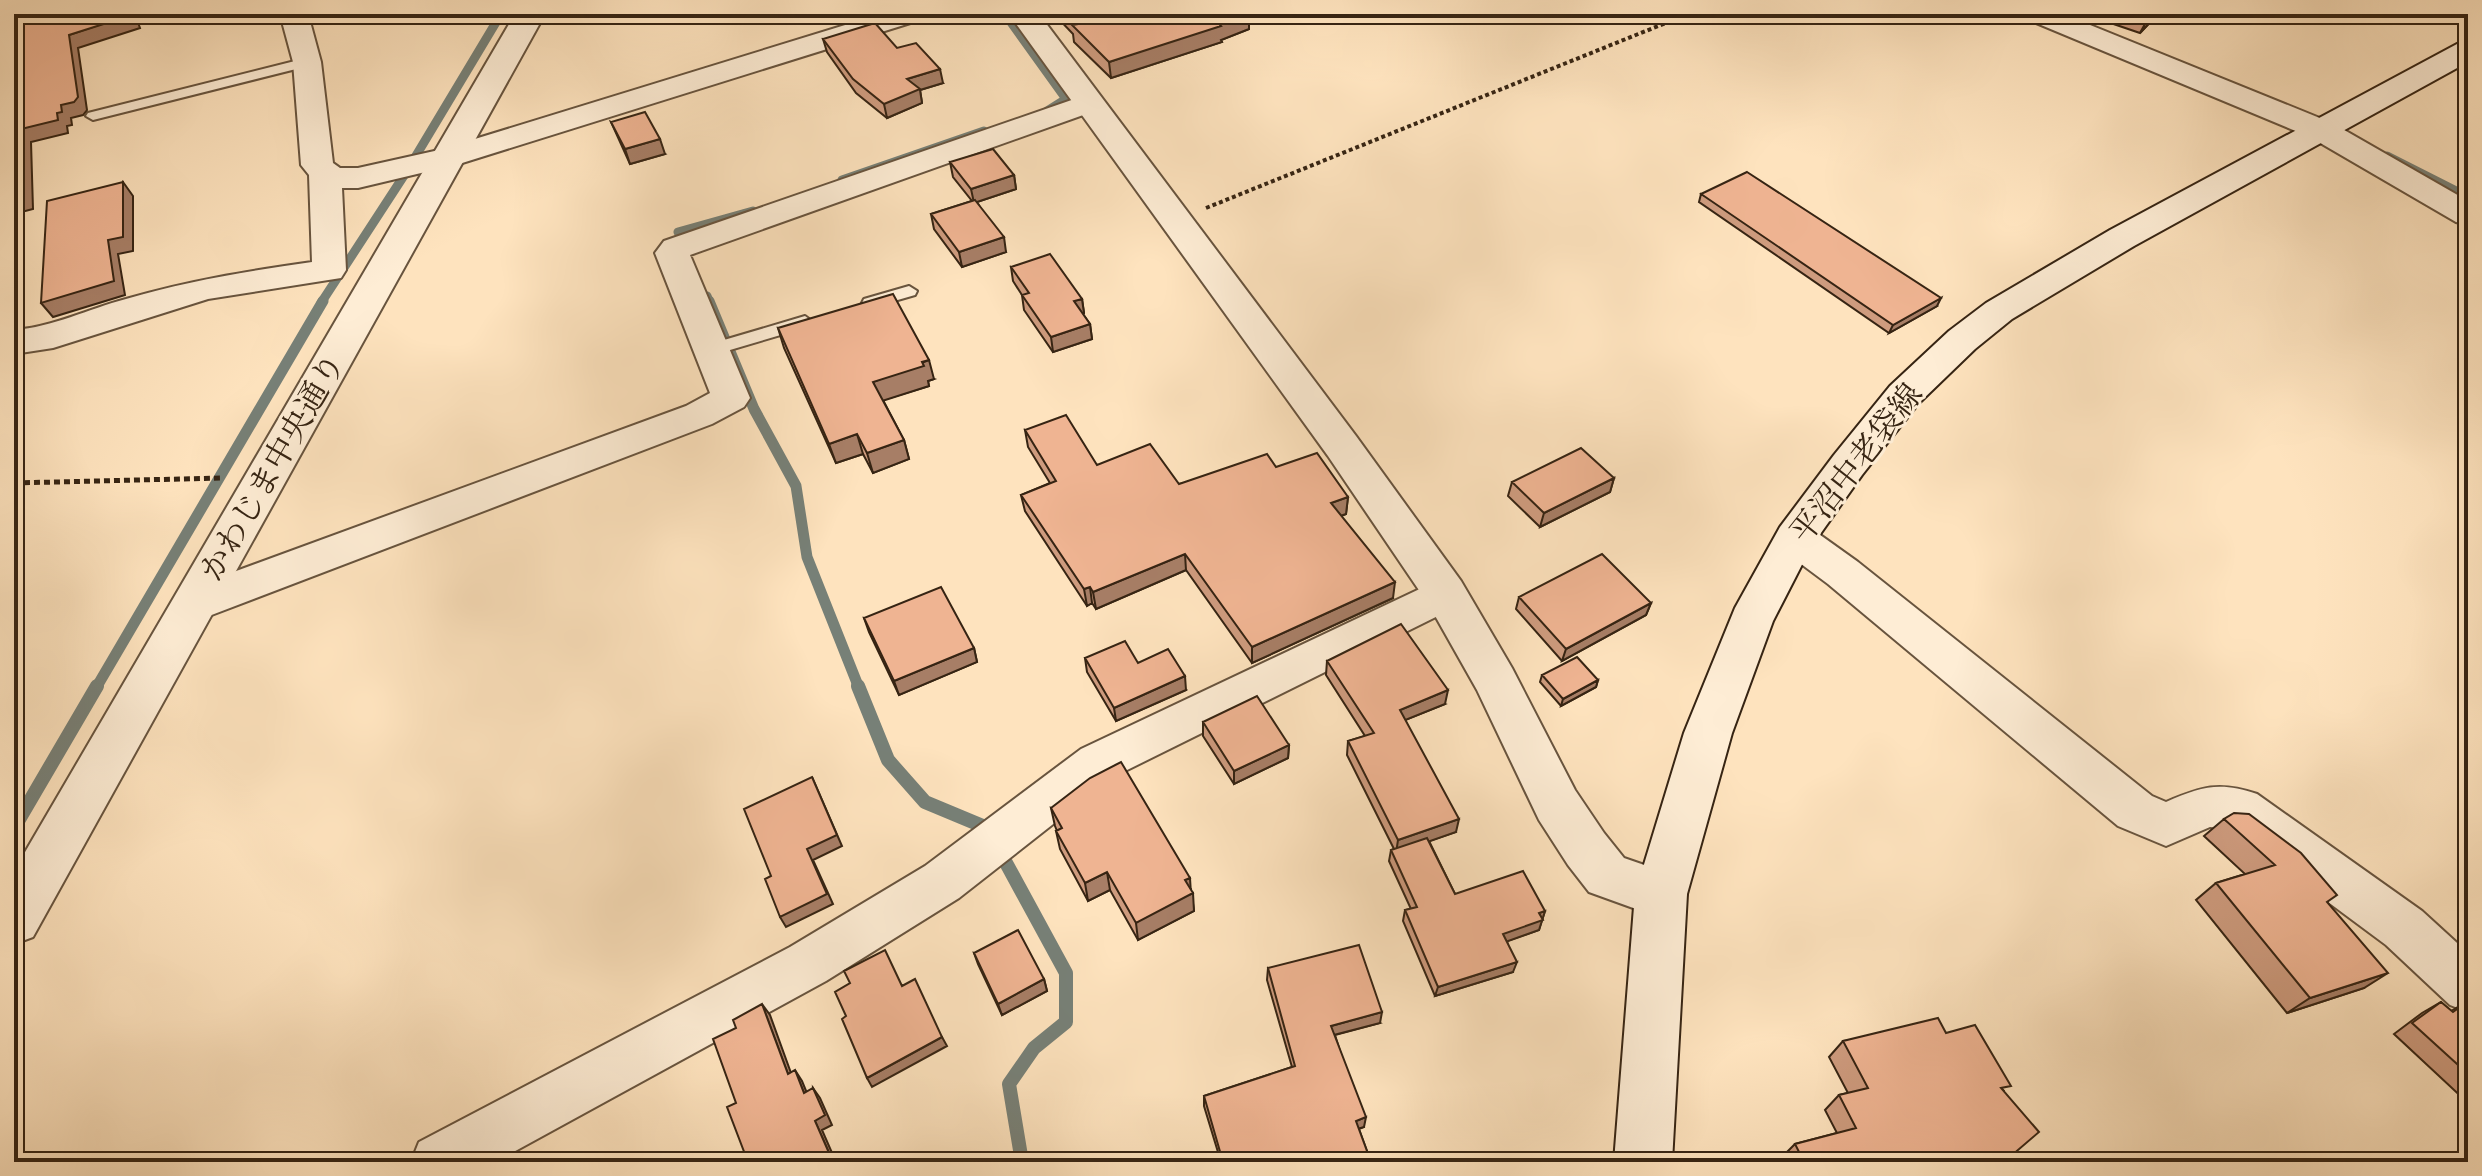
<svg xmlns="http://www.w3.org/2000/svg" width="2482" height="1176" font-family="'EB Garamond','Noto Serif JP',serif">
<rect width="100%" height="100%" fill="#fee3be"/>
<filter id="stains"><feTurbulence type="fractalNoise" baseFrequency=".0025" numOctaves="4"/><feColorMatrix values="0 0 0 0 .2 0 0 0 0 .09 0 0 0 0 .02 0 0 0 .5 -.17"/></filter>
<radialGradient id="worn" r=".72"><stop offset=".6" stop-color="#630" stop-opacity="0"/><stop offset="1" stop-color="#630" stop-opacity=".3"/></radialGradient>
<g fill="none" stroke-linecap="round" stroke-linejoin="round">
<!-- stream-far2 -->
<path stroke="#778077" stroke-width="9" d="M1005 14 1066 99 1047 111
M2387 156 2468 197
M842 180 984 131
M687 250 678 232 753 211
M707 296 710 303
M321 303 405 174 501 14"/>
<!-- stream-far1 -->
<path stroke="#778077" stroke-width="11" d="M709 301 754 409 796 486 807 557 859 688
M96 688 323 301"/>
<!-- stream -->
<path stroke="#778077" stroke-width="14" d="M858 686 888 760 925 802 985 827 989 835
M14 828 97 686
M999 850 1066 973V1022L1034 1048 1009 1084 1022 1162"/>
<!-- service casing -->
<g stroke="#68543e" stroke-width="4">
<path id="service" d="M307 58 312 59V65L93 120 86 116 88 113Z
M909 286 917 291 915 295 870 308 862 303 864 299Z
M805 316 813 322 811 326 713 355 704 349 707 345Z"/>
</g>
<!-- minor casing -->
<g stroke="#68543e" stroke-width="4">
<path id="minor" d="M280 14H308L321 62 333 163 340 168H358L439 150 881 14H924L920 20 459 164 358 188H342L346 270 341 278 208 299 53 348 14 354V330C53 327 88 309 126 299 187 281 248 271 312 262L309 175 301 165 293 62Z
M2025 14H2063L2332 123 2468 201V225L2456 222 2310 137 2029 20Z
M1089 94 1100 97 1104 103 1100 109 690 255 750 398 744 407 712 424 209 616 194 621 179 616 173 604 179 592 686 406 710 393 655 253 664 241Z
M1795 523 1809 527 1858 562 2152 796 2166 802C2201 787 2219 781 2257 794L2422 911 2468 953V1012L2450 1005 2386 945 2230 829 2210 827 2166 846 2118 826 1828 584 1781 549 1775 538 1781 527Z
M1445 577 1460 581 1466 593 1460 605 1113 777 959 898 826 981 495 1162H411L419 1142 790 947 925 866 1081 749Z"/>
</g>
<!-- tertiary casing -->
<g stroke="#68543e" stroke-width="4">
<path id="tertiary" d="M515 14H545L33 937 14 944V871Z
M1009 14H1039L1356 436 1461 581 1512 668 1575 790 1604 833 1624 858 1679 877 1687 894 1679 911 1661 918 1589 892 1568 865 1539 820 1477 690 1429 605 1328 456Z"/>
</g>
<!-- secondary casing -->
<g stroke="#362413" stroke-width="4">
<path id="secondary" d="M2468 41V62L2134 246 2012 319 1975 349 1918 404 1862 475 1811 547 1773 621 1732 733 1687 894 1672 1162H1614L1635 894 1684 733 1735 608 1780 527 1834 455 1890 386 1949 331 1986 303 2110 230 2457 44Z"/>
</g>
<!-- path-far1 -->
<path stroke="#362413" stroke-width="4" stroke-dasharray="4 3" stroke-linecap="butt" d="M1206 208 1688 14"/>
<!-- path -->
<path stroke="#362413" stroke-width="5" stroke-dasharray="6 4" stroke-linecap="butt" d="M14 483 221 478"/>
<!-- service -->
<use href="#service" fill="#feedd5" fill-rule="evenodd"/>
<!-- minor -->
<use href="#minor" fill="#feedd5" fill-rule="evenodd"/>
<!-- tertiary -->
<use href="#tertiary" fill="#feedd5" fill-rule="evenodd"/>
<!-- secondary -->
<use href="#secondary" fill="#feedd5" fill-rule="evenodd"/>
</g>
<!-- wall -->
<path fill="#ce9b7e" stroke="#362413" stroke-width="2" d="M1054 14H1249V29L1221 40 1222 42 1111 78 1074 42 1073 34Z
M2084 14H2158L2140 33Z
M823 39 897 48 943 83 920 90 922 103 887 118 856 93 827 52Z
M611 122 665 154 630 164Z
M2468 136V151L2464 149 2468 145 2463 142Z
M2468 152V170H2467L2468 168 2459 163Z
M950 162 1014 175 1016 189 977 202 1006 252 962 267 934 229 931 214 972 201 953 177Z
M1701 194 1937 306 1889 333 1699 202Z
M1011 267 1082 299 1084 313 1083 314 1090 324 1092 339 1053 352 1024 310 1022 295 1013 281Z
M778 328 934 379 928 381 929 386 883 400 904 440 909 459 873 473 863 454 836 463 784 348Z
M1025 430 1097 465 1179 484 1276 467 1348 497 1346 514 1341 516 1393 598 1252 663 1186 570 1096 609 1092 603 1087 606 1025 511 1021 495 1050 483 1028 447Z
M1614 478 1610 492 1540 527 1508 496 1512 482Z
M1519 597 1651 603 1646 615 1562 661 1516 609Z
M864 618 974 648 977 662 899 695 869 632Z
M1085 658 1138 663 1186 690 1116 721 1087 672Z
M1327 661 1445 704 1405 720 1456 832 1429 841 1455 894 1545 911 1539 930 1507 941 1513 972 1435 996 1403 921 1405 910 1411 909 1389 861 1391 850 1394 849 1347 755 1348 741 1365 736 1326 675Z
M1542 675 1598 680 1596 687 1561 706 1540 682Z
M1203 722 1289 745 1288 758 1234 784 1203 736Z
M1051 808 1191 889 1194 911 1138 940 1110 890 1088 901 1060 849 1056 831H1057L1055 826Z
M2224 819 2327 902 2364 988 2287 1013 2196 900 2216 883 2245 874 2204 836Z
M974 953 1044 979 1047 991 1002 1015 978 964Z
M1268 968 1380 1023 1335 1035 1364 1127 1359 1129 1371 1162H1221L1204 1106V1096L1292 1067 1267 980Z
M2468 1001V1103L2394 1034 2422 1013 2441 1002 2451 1011Z
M1946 1033 2004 1091V1162H1784L1782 1157 1795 1144 1837 1133 1825 1110 1839 1095 1848 1093 1829 1057 1843 1041Z"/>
<!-- shaded-wall -->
<path fill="#a77e66" stroke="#362413" stroke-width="2" d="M131 14H135L140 28 78 48 87 110 83 115 71 118 72 125 67 126 68 133 31 142 33 209 14 214V198L21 129 57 113 61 105 69 35Z
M1246 14H1249V29L1221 40 1222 42 1111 78 1109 62Z
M2153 14H2158L2140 33 2146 22Z
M940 69 943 83 920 90 922 103 887 118 884 104 907 79Z
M660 139 665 154 630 164 625 149Z
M1014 175 1016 189 974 203 971 189Z
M123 182 133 196V251L118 254 125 295 53 317 41 303 108 240Z
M1004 237 1006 252 962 267 959 252Z
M1941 298 1937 306 1889 333 1893 325Z
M1082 299 1084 313 1076 316 1074 301Z
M1090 324 1092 339 1053 352 1051 337Z
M929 360 934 379 928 381 929 386 879 402 873 382Z
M857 434 863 454 836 463 829 444Z
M904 440 909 459 873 473 867 453Z
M1614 478 1610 492 1540 527 1544 513Z
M1348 497 1346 514 1329 520 1331 503Z
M1185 554 1186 570 1096 609 1093 592Z
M1395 582 1393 598 1252 663V647Z
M1090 587 1092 603 1087 606 1084 589Z
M1651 603 1646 615 1562 661 1566 649Z
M974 648 977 662 899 695 894 681Z
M1185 676 1186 690 1116 721 1114 708Z
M1598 680 1596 687 1561 706 1563 699Z
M1448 690 1445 704 1398 723 1400 710Z
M1289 745 1288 758 1234 784V771Z
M812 777 842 846 813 860 833 904 786 927 780 917 807 849Z
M1459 819 1456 832 1396 853 1398 840Z
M1107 872 1110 890 1088 901 1085 883Z
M1190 878 1191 894 1193 893 1194 911 1138 940 1136 923 1185 880Z
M1545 911 1539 930 1500 944 1503 934 1539 913Z
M1517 962 1513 972 1435 996 1438 987Z
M2388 973 2364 988 2287 1013 2310 998Z
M1044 979 1047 991 1002 1015 998 1004Z
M762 1004 770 1015 795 1084 788 1074Z
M1382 1012 1380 1023 1330 1036 1331 1026Z
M942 1037 947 1046 872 1087 867 1078Z
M795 1070 802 1081 811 1103 804 1093Z
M813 1088 820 1098 832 1125 822 1130 836 1162H833L815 1121Z
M1366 1117 1364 1127 1354 1130 1356 1121Z"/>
<!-- building -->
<path fill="#efb492" stroke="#362413" stroke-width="2" d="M14 14H131L132 15 69 35 78 97 74 102 61 105 62 112 57 113 58 120 21 129 23 196 14 198Z
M1068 14H1246L1219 24 1221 26 1109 62 1072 25 1078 24Z
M2122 14H2153L2146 22Z
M875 23 897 48 916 43 940 69 907 79 920 89 884 104 853 79 823 39Z
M645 112 660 139 625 149 611 122Z
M993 149 1014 175 971 189 950 162Z
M1747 172 1941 298 1893 325 1701 194Z
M123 182V237L108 240 114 281 41 303 47 201Z
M975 200 1004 237 959 252 931 214Z
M1050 254 1082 299 1074 301 1090 324 1051 337 1022 295 1029 293 1011 267Z
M893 294 929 360 922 362 924 366 873 382 904 440 867 453 857 434 829 444 778 328Z
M1066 415 1097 465 1150 444 1179 484 1267 454 1276 467 1317 453 1348 497 1331 503 1395 582 1252 647 1185 554 1093 592 1090 587 1084 589 1021 495 1056 481 1025 430Z
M1581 448 1614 478 1544 513 1512 482Z
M1602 554 1651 603 1566 649 1519 597Z
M941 587 974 648 894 681 864 618Z
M1401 624 1448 690 1400 710 1459 819 1398 840 1348 741 1374 733 1327 661Z
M1125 641 1138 663 1168 649 1185 676 1114 708 1085 658Z
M1577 657 1598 680 1563 699 1542 675Z
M1257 696 1289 745 1234 771 1203 722Z
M1121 762 1190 878 1185 880 1193 893 1136 923 1107 872 1085 883 1056 831 1062 828 1051 808 1090 778Z
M812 777 837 835 807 849 827 894 780 917 765 879 771 876 744 809Z
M2234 813 2249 814 2301 853 2337 895 2327 902 2388 973 2310 998 2216 883 2275 865 2224 819Z
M1427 838 1455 894 1523 871 1545 911 1539 913 1543 920 1503 934 1517 962 1438 987 1405 910 1417 907 1391 850Z
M1018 930 1044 979 998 1004 974 953Z
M1359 945 1382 1012 1331 1026 1366 1117 1356 1121 1371 1162H1223L1204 1096 1295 1066 1268 968Z
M885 950 902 986 915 979 942 1037 867 1078 842 1019 846 1016 835 992 850 983 844 971Z
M2468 1001V1074L2412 1023 2441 1002 2453 1012Z
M762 1004 788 1074 795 1070 804 1093 813 1088 825 1115 815 1121 833 1162H748L727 1107 736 1103 713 1039 736 1028 733 1020Z
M1938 1018 1946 1033 1975 1025 2011 1086 2001 1088 2039 1132 2004 1162H1804L1795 1144 1856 1128 1839 1095 1868 1088 1843 1041Z"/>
<g text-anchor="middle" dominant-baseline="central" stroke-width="6" stroke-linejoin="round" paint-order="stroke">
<!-- street labels -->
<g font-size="32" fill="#362413" stroke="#feedd5">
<text transform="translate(1856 463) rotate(-52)">平沼中老袋線</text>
<text transform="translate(272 467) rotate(-60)">かわじま中央通り</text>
</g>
</g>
<!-- margin -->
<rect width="2482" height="1176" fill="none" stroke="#fee3be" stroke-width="48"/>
<rect x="16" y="16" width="2450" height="1144" fill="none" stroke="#362413" stroke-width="4"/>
<rect x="24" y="24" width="2434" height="1128" fill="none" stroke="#362413" stroke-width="2"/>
<rect width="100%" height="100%" filter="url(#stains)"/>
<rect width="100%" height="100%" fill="url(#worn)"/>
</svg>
